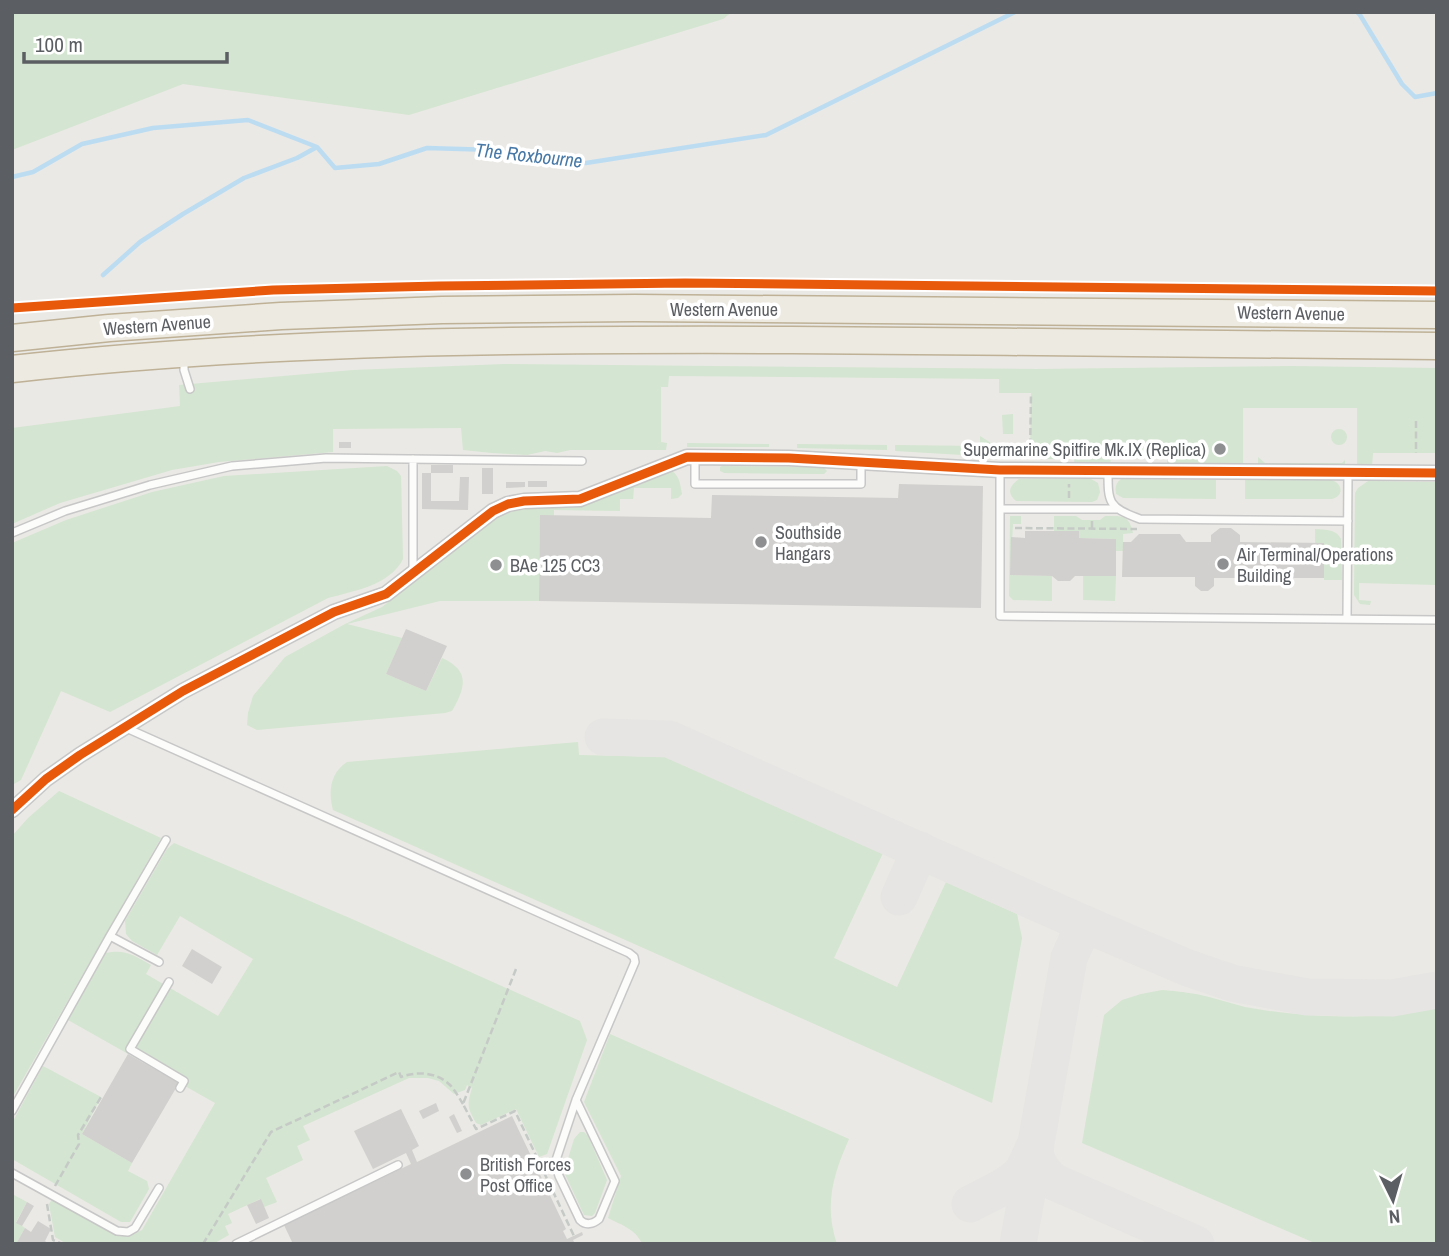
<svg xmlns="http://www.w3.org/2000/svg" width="1449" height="1256" font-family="'Archivo Narrow',sans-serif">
<rect width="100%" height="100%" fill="#eae9e5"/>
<!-- green -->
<path fill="#d4e5d1" d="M12 12H732L723 19 409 115 183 84 12 150Z
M504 364 1036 369 1292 366 1437 368V453H1373L1372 467H1357V408H1243V466H1167V456L1111 455 1110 466H1075L1074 459H1030L1031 393H999V379L669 376 668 387H661V442L667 443 666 450H570L557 453 545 451 527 455 492 453 463 450 461 428 333 429V452L219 462 172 470 60 503 12 524V428L180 406 179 385 353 370Z
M1013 414V434H1003L1002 415Z
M1331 437a8 8 0 1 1 16 0a8 8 0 1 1-16 0Z
M980 436C990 442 996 445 996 457L895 451V445L980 446Z
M687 443 769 444V447H687Z
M797 444 887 445V450L797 448Z
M1258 457 1265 463H1342L1345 460V467L1258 466Z
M387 466 397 471 401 476 403 559C390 585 354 591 328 598L110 712 61 691 21 780 12 785V543L66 520 152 492 224 476Z
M722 466 823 467 827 471 824 474 724 473 720 471V467Z
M672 471C680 477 680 484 682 494L678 498 671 499V488H634L633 499H620V511L554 510V516H540L539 601H440L347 624 402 638 386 674 426 691 442 658C471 671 465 688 452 711L445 713 257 730 247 725 248 713 253 696 285 657 345 624 382 607 491 521 513 511 527 509 581 507Z
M1019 479H1091L1098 483 1100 492 1097 500 1092 502 1016 501C1006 493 1010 485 1019 479Z
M1121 479 1216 480V499L1123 498 1116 494C1115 487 1116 483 1121 479Z
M1245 480H1331C1343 483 1344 496 1332 499H1245Z
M1368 481 1437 482V585L1359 583V600L1371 601 1370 605 1360 604 1354 595 1355 493 1358 488Z
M1010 516H1021V524H1013L1010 575 1052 576V601L1013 600 1009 596Z
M1054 516H1076L1082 520H1100L1105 516C1121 516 1129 514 1133 533L1123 534V551H1116V539L1079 538 1054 531Z
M1315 529C1326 530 1336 529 1341 539L1342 580H1324V543H1315Z
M1083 576H1116L1115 601 1083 600Z
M578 742 579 755 668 757 883 853 834 958 897 987 946 882 1017 914 1022 938 992 1103 333 810C328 792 330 773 347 762Z
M59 791 161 838 12 1098V836L28 818Z
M174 843 352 919 580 1021 587 1040 547 1154 539 1157 516 1109 481 1125 476 1123C467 1107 467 1105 472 1088L467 1085 465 1090 454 1094 439 1081 428 1078H409L303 1126 310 1140 297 1146 303 1160 266 1178 277 1202 264 1207 260 1199 228 1214 232 1223 225 1226 229 1235 213 1244H67L55 1237 49 1204 53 1198 119 1236C127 1237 134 1234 142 1230L215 1103 68 1020 106 953C126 949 134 956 151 965L146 974 218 1016 253 959 180 916 157 955 132 941 126 934 125 921 167 849Z
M1162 990C1178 991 1193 993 1209 997 1221 1000 1233 1004 1245 1007 1309 1019 1374 1020 1437 1008V1244H1317L1082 1143 1104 1015 1122 1000 1141 994Z
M610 1034 849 1139C833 1175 824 1205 837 1244H642C636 1229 621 1225 608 1218L621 1176 584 1102Z
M43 1066 101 1097 82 1134 132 1163 128 1171 147 1181 149 1189 130 1222H121L12 1159V1123Z
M580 1132H584L588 1136 607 1180 595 1213 592 1216 584 1215 564 1172 574 1139Z
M12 1194 27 1202 16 1222 25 1228 16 1244H12Z"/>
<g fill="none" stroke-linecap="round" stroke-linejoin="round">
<!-- stream -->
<path stroke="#bcdcf2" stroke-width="4.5" d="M1357 12 1360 15 1402 84 1415 97 1437 93
M12 177 33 172 82 144 153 128 248 120 317 147
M103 275 140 242 183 214 244 178 297 158 317 147 335 168 379 164 427 148 494 150 586 163 766 135 1015 12"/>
<!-- taxiway -->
<path stroke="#e6e5e3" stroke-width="37" d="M603 737 669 739 1087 925 1188 968 1232 983 1307 997 1392 998 1437 990
M899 897 920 850
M1036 1142C1033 1159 1040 1168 1052 1181L1196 1244
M970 1204C988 1194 1011 1186 1023 1170 1027 1163 1030 1156 1033 1149
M1018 1244 1069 958 1077 940 1087 925"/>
</g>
<!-- building -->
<path fill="#d1d0ce" d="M339 442H351V448H339Z
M431 465H453V473H431V501H459L460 477H469L468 510 422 509V473H431Z
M482 468H493V494H482Z
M528 481H547V487H528Z
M506 482H525V487L506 488Z
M899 484 983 486 981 608 539 601 540 515 711 518 712 495 898 498Z
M1220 528H1231L1240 535V542L1324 543V578H1214V586L1208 591H1201L1195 586V577H1122L1123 542H1131L1139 534H1180L1186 542H1211V535Z
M1025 531H1079V538L1116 539V576H1075L1070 581H1058L1052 576 1010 575 1011 537 1025 538Z
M406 629 447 646 426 691 386 674Z
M192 949 222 967 212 984 182 966Z
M128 1054 179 1083 132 1163 82 1134Z
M436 1103 439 1111 423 1119 419 1111Z
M401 1109 419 1146 412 1150 417 1162 512 1116 566 1229 563 1231 567 1239 582 1232 583 1235 573 1240 575 1244H293L284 1225 411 1164 406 1153 373 1169 354 1131Z
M454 1114 462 1131 457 1133 449 1117Z
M261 1199 269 1218 256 1224 247 1205Z
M27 1202 34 1206 22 1226 16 1223Z
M38 1221 51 1229 45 1241 49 1244H16L25 1228 31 1232Z"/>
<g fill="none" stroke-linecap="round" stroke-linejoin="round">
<!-- lane casing -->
<g stroke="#c7c7c7" stroke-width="10">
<path id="lane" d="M184 358V370L190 389
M695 457V484H861V463
M413 459V573
M1000 471V616L1437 620
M1108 471C1108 503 1108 507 1140 519L1348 521
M1000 509H1118
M12 533 65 511 150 485 232 466 326 458 582 461
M1347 619 1348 473
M124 727 629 953 634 957 635 962 576 1100 615 1181 599 1219C593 1224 586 1226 580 1220L559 1176 555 1163 576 1100
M110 936 159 962
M169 982 130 1049 184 1081 180 1088
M12 1111 110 936 166 840
M12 1173 117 1231 128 1232 135 1228 159 1188
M236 1244 398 1165"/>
</g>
<!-- street casing -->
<g stroke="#c7c7c7" stroke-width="17">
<path id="street" d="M12 810 46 779 80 755 183 691 334 612 386 594 493 511 508 504 524 501 580 499 687 457 789 458 1000 470 1437 473"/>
</g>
<!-- highway casing -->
<g stroke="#beb196" stroke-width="29">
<path id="highway" d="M12 338 109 328 281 316 442 310 635 308 1437 315
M12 369C271 340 532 339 792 340 1007 342 1222 343 1437 346"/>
</g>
<!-- path -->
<path stroke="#c5cac7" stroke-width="2.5" stroke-dasharray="7 3.5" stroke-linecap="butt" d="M1416 421V453
M1030 456 1031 393
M1069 498V484
M1092 521V529
M1015 528 1137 529
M516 969 463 1104 476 1129 515 1111 574 1236
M55 1186 79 1144 78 1135 101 1097
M47 1204 53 1240 60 1243
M203 1244 271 1132 399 1072 401 1077C417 1071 437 1072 450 1085 455 1090 459 1098 463 1104"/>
<!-- lane -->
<use href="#lane" stroke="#fcfcfb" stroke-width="7"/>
<!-- street -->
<use href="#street" stroke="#fcfcfb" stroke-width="14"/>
<!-- highway -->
<use href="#highway" stroke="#edeae1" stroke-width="26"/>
<!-- cycleway casing -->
<g stroke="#fff" stroke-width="13">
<path id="cycleway" d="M12 308 273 290 439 286 685 283 1437 291
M12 810 46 779 80 755 183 691 334 612 386 594 493 511 508 504 524 501 580 499 687 457 789 458 1000 470 1437 473"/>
</g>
<!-- cycleway -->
<use href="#cycleway" stroke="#e8590c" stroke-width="9"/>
</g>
<!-- markers -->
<g fill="#8d8f90" stroke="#fff" stroke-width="2.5">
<circle cx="1220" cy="449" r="7"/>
<circle cx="761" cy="542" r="7"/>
<circle cx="1223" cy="564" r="7"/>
<circle cx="496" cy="565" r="7"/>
<circle cx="466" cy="1174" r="7"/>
</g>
<g text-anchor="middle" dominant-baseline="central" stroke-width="7" stroke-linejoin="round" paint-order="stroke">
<!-- street labels -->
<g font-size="18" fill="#5b5e62" stroke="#fff">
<text x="724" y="309">Western Avenue</text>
<text transform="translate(1291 313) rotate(1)">Western Avenue</text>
<text transform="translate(157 325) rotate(-4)">Western Avenue</text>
</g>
<!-- poi labels -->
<g font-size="18" fill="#5b5e62" stroke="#fff" text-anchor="start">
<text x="1206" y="449" text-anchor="end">Supermarine Spitfire Mk.IX (Replica)</text>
<text x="775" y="532">Southside<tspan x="775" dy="21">Hangars</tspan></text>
<text x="1237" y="554">Air Terminal/Operations<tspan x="1237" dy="21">Building</tspan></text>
<text x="510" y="565">BAe 125 CC3</text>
<text x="480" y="1164">British Forces<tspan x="480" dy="21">Post Office</tspan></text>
</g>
<!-- water labels -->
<g font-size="19" font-style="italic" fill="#4778a6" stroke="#fff">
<text transform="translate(529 155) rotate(6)">The Roxbourne</text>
</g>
</g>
<!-- border -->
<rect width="1449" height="1256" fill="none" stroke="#5b5e62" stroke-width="28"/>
<!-- north arrow -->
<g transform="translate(1393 1200) rotate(175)" stroke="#ffffff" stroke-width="5" paint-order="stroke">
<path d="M0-5L12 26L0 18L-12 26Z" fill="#5b5e62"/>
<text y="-10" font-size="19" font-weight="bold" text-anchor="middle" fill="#5b5e62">N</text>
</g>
<!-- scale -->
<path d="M24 52v10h203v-10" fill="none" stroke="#5b5e62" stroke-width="3.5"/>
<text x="35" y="52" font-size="21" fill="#5b5e62" stroke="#ffffff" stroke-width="5" paint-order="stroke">100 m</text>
</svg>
